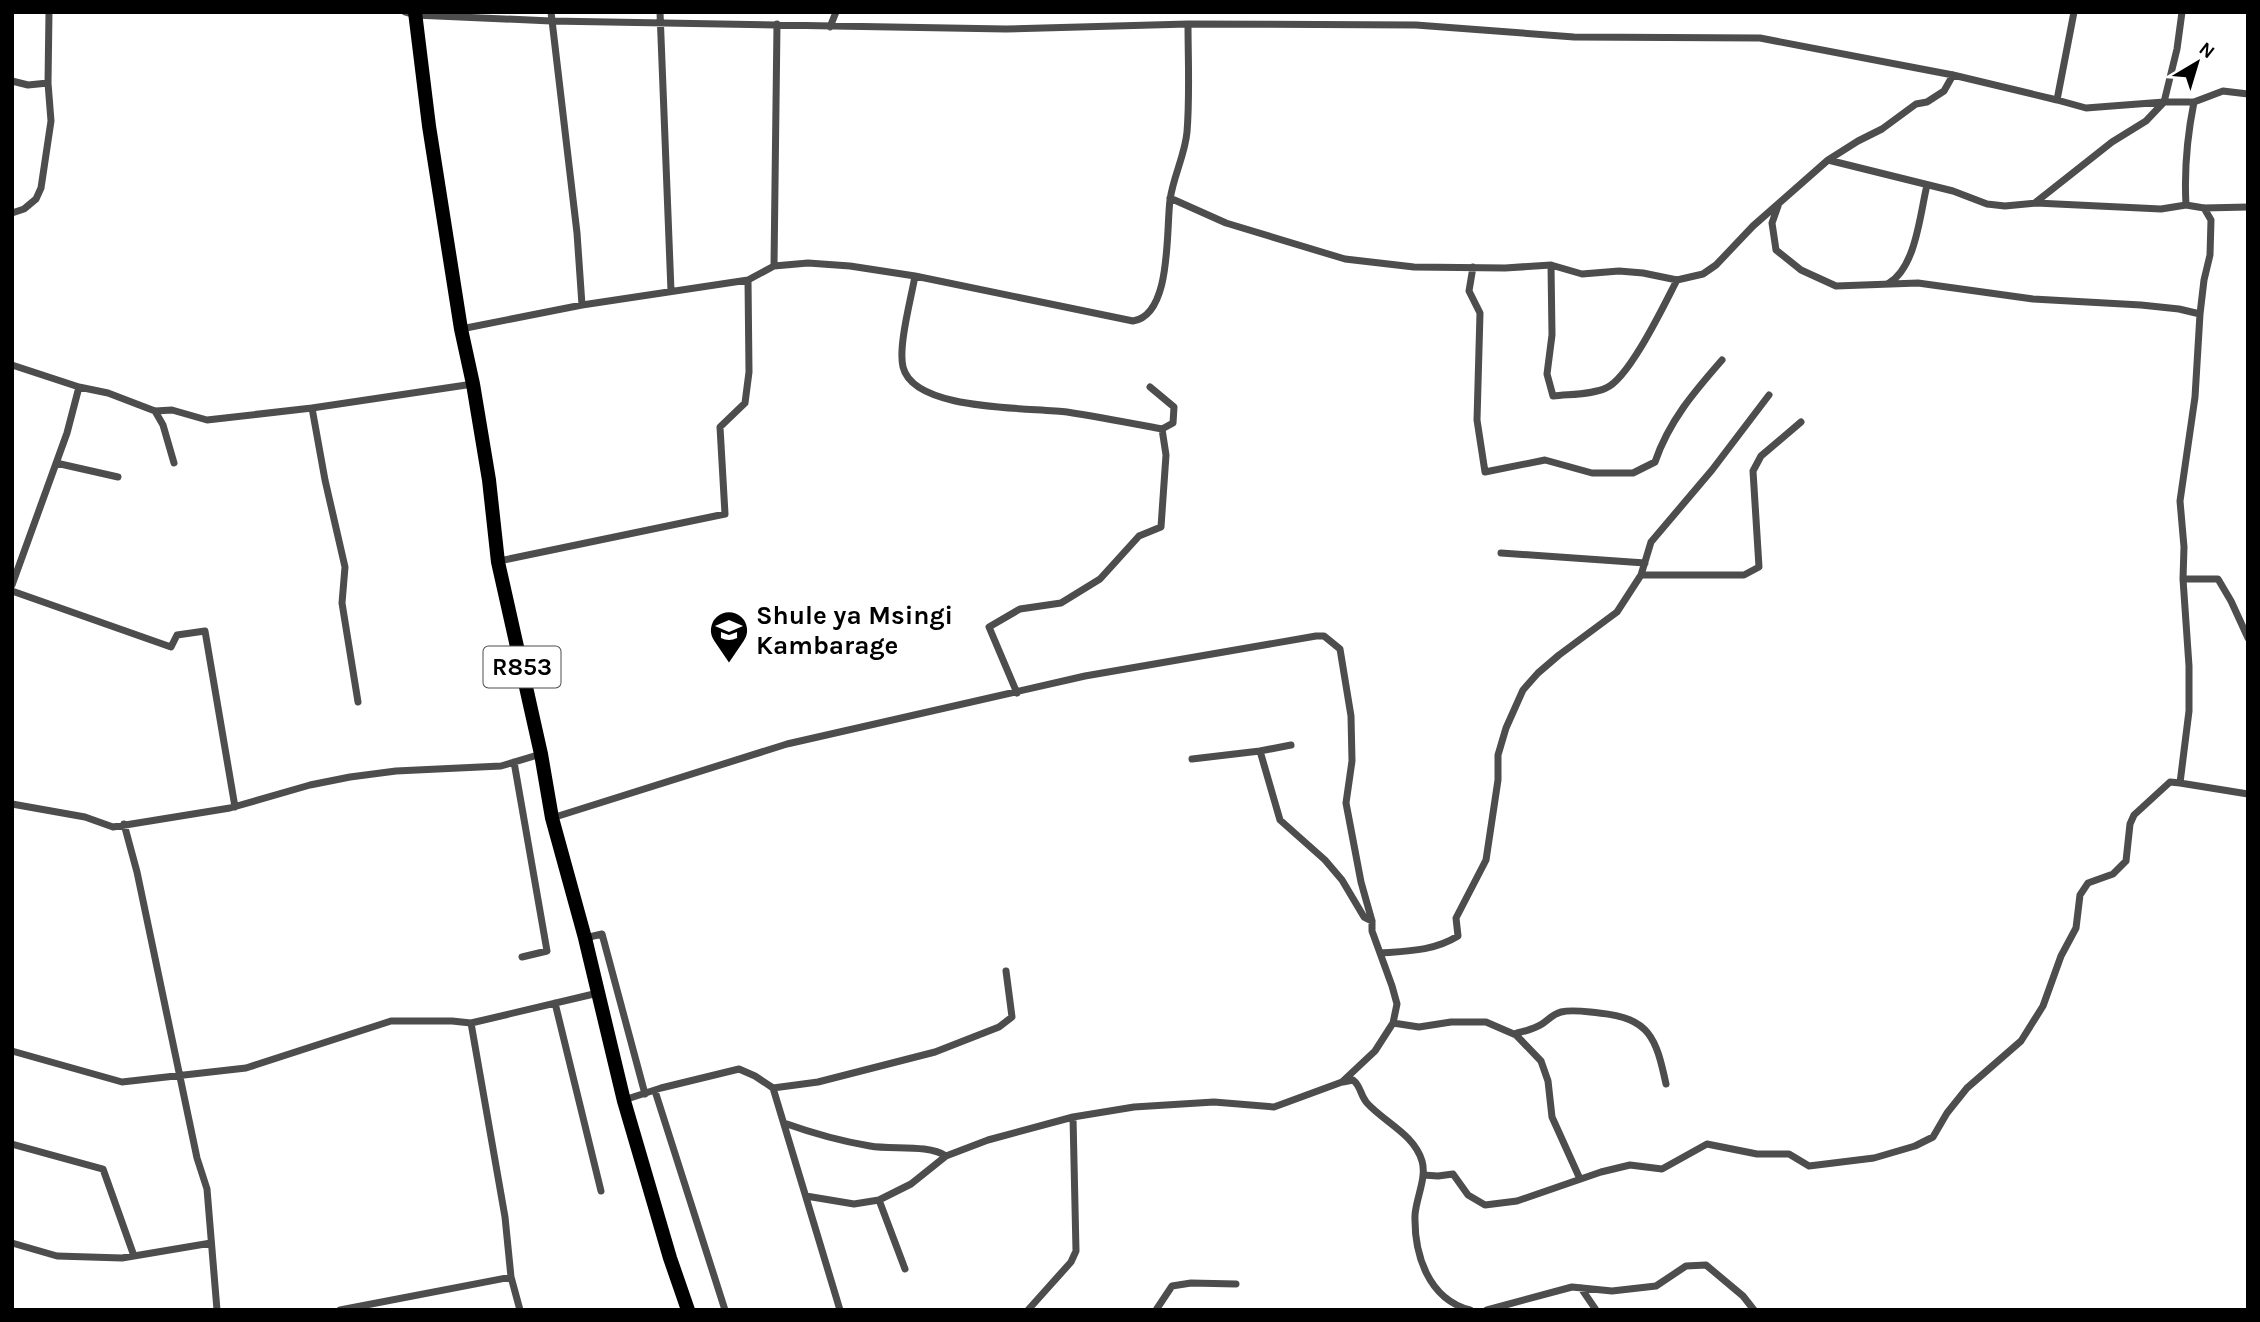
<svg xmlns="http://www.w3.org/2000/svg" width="2260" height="1322" font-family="Karla,sans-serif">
<rect width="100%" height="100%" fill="#fff"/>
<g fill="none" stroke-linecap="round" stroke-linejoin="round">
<!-- minor -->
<path stroke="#4d4d4d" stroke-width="7" d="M405 12 415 15 551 21 1006 29 1188 24 1416 25 1574 37 1760 38 1953 75 2057 100 2074 12
M551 12 577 233 582 305
M660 12 671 291
M830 27 836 12
M12 81 28 85 48 83 49 12
M2057 100 2086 108 2164 102H2194L2223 91 2248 94
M1828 160 1953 191 1987 204 2005 206 2036 203 2161 209 2186 205 2204 208 2248 207
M1170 198 1226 223 1345 259 1414 267 1505 268 1551 265 1582 274 1619 271 1643 273 1677 280 1703 274 1716 265 1753 226 1828 160 1858 141 1882 129 1916 104 1927 102 1944 91 1953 75
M2036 202 2112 142 2146 121 2164 102 2177 49 2182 12
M2186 205C2184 169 2187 137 2194 102
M1778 206 1772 223 1776 250 1801 270 1836 286 1918 283 2033 299 2141 305 2179 309 2200 314
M12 213 24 209 36 199 41 188 51 121 48 83
M1551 265 1552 335 1547 374 1553 396C1569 394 1591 395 1606 388 1629 379 1665 303 1677 280
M774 266 777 24
M1473 267 1469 291 1480 313 1477 420 1485 472 1545 460 1592 473H1633L1655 462C1669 421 1694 392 1722 360
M915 276C911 299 898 346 903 367 914 412 1030 407 1067 412 1099 417 1130 423 1162 429
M1889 283C1916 267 1920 214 1927 185
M461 329 582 305 748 280 774 266 808 263 850 266 915 276 1133 321C1172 315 1166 230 1170 200 1173 177 1185 155 1187 132 1190 96 1188 59 1188 24
M12 365 79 387 108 393 155 411 172 410 207 420 312 408 473 384
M312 408 325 480 345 567 342 603 358 702
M155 411 163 425 174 463
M56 463 118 477
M1501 553 1645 563
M499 561 725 514 720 427 745 403 749 372 748 280
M1641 575H1744L1759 567 1753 471 1761 456 1801 422
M2183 579H2218L2231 601 2248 638
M12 585 67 433 79 387
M12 591 171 647 177 635 205 631 235 807
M1017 693 989 627 1020 609 1061 603 1100 579 1139 536 1161 527 1166 455 1162 429 1173 423 1174 407 1150 387
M1260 751 1291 745
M1192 759 1260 751 1280 820 1325 860 1342 880 1364 917 1372 921
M514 762 547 951 522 957
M2180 783 2248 794
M12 804 85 817 113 827 230 808 310 785 350 777 396 771 501 766 541 754
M552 818 787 744 1085 676 1316 636H1324L1340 649 1351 716 1352 761 1346 803 1361 882 1372 921V931L1392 986 1397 1004 1393 1023 1375 1051 1342 1082 1274 1107 1214 1102 1134 1107 1073 1117 988 1140 946 1156 911 1184 879 1200 854 1204 806 1196
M124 824 137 872 197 1158 207 1189 217 1310
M585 938 602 934 645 1094
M1380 953C1408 951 1434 951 1458 936L1456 918 1486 860 1498 780V755L1506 728 1523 690 1538 673 1559 655 1617 612 1641 575 1651 542 1712 470 1769 395
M555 1003 601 1191
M1393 1023 1419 1027 1451 1022H1486L1516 1035 1541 1061 1548 1081 1552 1117 1580 1179
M1516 1035 1517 1033C1526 1031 1534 1029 1542 1024 1548 1020 1553 1014 1561 1012 1573 1009 1587 1012 1599 1013 1650 1018 1656 1038 1666 1084
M12 1051 122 1082 246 1068 391 1021H452L471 1023
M1343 1082 1353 1080C1361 1086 1360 1095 1367 1103 1384 1122 1414 1134 1422 1161 1427 1178 1416 1198 1415 1215 1414 1254 1428 1299 1470 1310
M773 1088 818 1082 935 1052 999 1027 1012 1017 1006 971
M655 1091 725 1310
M624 1100 661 1088 739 1069 755 1076 773 1088 840 1310
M784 1123C812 1133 840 1141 870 1146 892 1150 928 1144 946 1156
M12 1144 103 1169 134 1256
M1423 1175 1438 1176 1453 1174 1468 1195 1485 1205 1517 1201 1601 1172 1630 1165 1662 1169 1707 1144 1757 1154H1789L1809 1166 1874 1158 1915 1146 1933 1137 1947 1113 1967 1088 2021 1041 2043 1006 2061 956 2076 928 2080 895 2088 883 2113 874 2126 861 2130 824 2134 815 2170 782 2180 783 2189 711V666L2183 579 2184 547 2180 501 2195 397 2200 314 2204 280 2210 255 2211 220 2204 208
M879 1200 905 1269
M12 1243 57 1256 122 1258 211 1243
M1581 1288 1596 1310
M340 1310 511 1277
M520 1310 511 1277 505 1217 471 1023 598 993
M1028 1310 1071 1262 1076 1251 1073 1117
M1156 1310 1172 1286 1191 1283 1236 1284
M1487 1310 1572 1287 1612 1291 1656 1286 1686 1266 1706 1265 1743 1296 1754 1310"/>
<!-- primary -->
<path stroke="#000" stroke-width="14" d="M415 12 429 126 461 329 473 384 489 480 498 562 541 754 552 818 585 938 624 1101 670 1258 688 1310"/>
</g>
<!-- icons -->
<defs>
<g id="school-pin" transform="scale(2.0125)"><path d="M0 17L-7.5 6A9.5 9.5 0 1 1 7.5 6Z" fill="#000" stroke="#fff"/><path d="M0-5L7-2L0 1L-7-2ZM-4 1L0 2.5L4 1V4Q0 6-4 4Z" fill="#fff"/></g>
</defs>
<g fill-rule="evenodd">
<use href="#school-pin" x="729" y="630"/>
</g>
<g text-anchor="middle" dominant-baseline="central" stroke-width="6" stroke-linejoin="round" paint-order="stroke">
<!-- shield labels -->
<rect fill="#fff" stroke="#4c4c4c" stroke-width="2" x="483.5" y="646.5" width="77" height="41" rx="5"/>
<g font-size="24" font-weight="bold" fill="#000">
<text x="522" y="667">R853</text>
</g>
<!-- poi labels -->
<g font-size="26" font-weight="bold" fill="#000" stroke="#fff" text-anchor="start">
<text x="756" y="615">Shule ya Msingi<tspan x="756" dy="30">Kambarage</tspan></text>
</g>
</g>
<!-- border -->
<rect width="2260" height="1322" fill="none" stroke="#000000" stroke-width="28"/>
<!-- north arrow -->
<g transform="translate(2197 63) rotate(38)" stroke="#ffffff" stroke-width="5" paint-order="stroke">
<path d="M0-5L12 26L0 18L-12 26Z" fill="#000000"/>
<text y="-10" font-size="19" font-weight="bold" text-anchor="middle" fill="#000000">N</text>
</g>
</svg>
